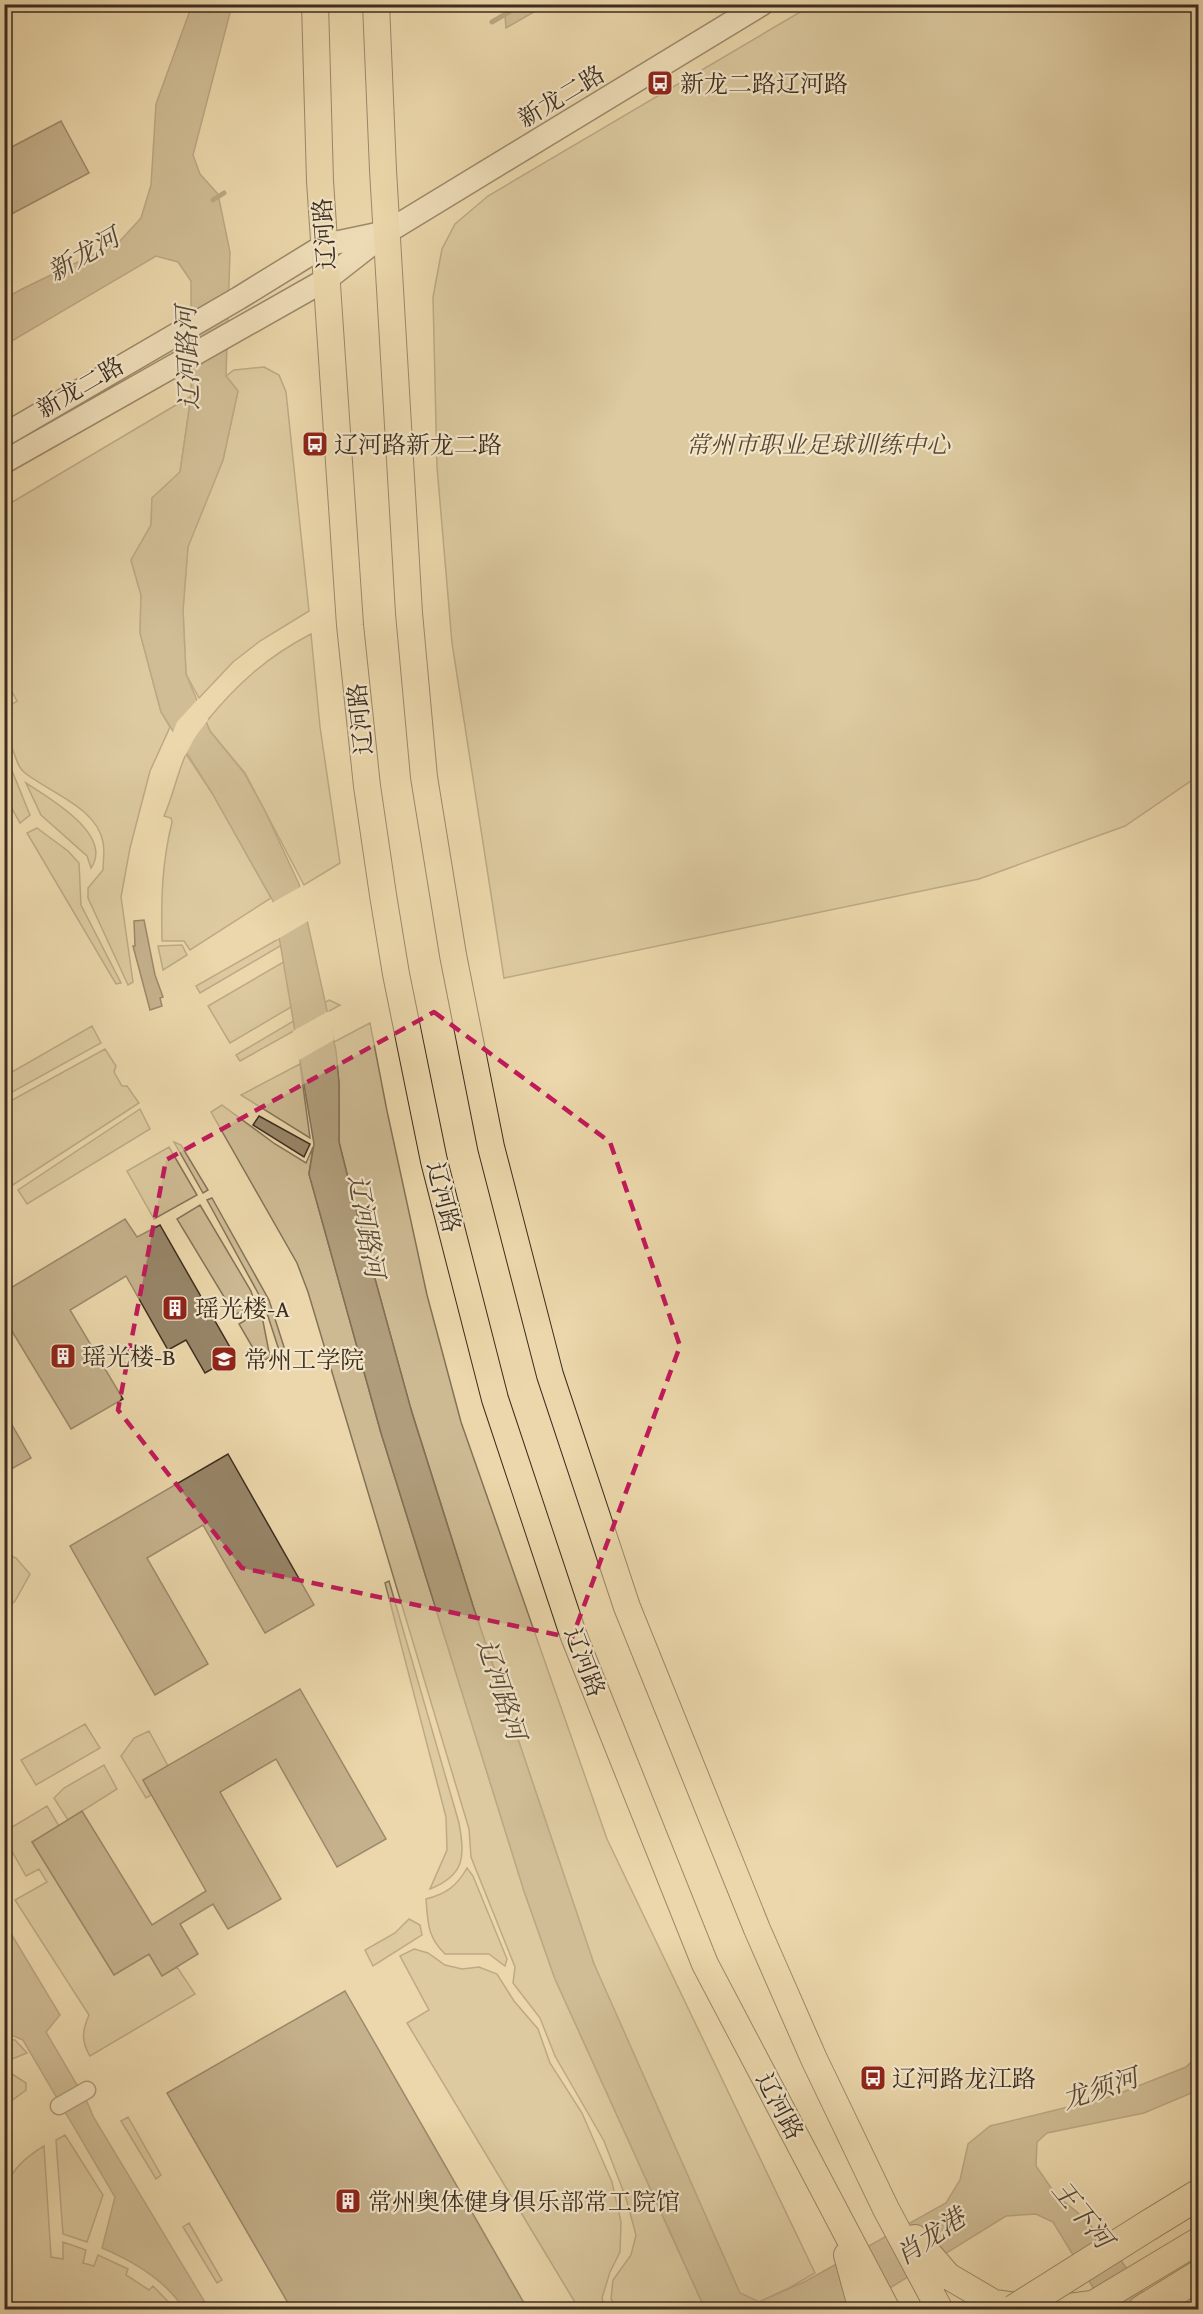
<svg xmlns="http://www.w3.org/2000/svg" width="1203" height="2314" font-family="'Gentium Book Plus','Noto Serif SC',serif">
<rect width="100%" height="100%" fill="#ebd7ab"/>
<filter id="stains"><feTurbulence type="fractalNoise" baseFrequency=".00333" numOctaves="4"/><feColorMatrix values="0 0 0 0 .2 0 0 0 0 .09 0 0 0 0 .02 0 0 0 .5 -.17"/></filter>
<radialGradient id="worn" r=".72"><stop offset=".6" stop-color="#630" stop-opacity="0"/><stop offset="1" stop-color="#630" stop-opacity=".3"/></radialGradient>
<!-- green -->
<path fill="#cdba93" stroke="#847359" stroke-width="1.5" d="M812 5H1198V776L1125 826 979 879 504 978 452 643 437 467 433 297 442 249 455 224 488 196Z
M264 367 279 375 286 392 309 611 260 641 233 662 199 698 186 674 183 610 188 546 223 460 238 391 226 376 234 370Z
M191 396 180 472 152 498 151 525 131 560 141 595 140 633 161 712 170 727 150 771 130 848 121 897 133 982 128 985 88 898V888L103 870C103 861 105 851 103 842 97 808 49 792 25 773 14 765 16 747 5 738V709L17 701 5 679 4 507Z
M311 634 320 727 340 863 304 885 245 773 210 731 206 722C237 684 268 656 311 634Z
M4 751 30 815 20 823 5 796Z
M186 754 212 793 271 898 190 950 184 941H162C161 898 162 863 172 822L171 818 164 816C173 796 177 774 186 754Z
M26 783C49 798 114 835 91 868L87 856 41 815Z
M37 828 68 851 79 863 81 905 121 983 116 984 27 833Z
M296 929 292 939 200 993 196 986Z
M182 945 187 955 163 970 158 946Z
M299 953 320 990 230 1043 208 1006Z
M329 1000 340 1005 240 1061 236 1055Z
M370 1023 387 1111 427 1295 461 1422 607 1839 815 2273 789 2288 759 2302 740 2294 594 1964 474 1609 410 1406 356 1210 339 1142V1083L334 1042Z
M92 1026 101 1043 5 1096V1076Z
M105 1049 116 1066 114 1072 122 1086H127L139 1103 5 1190V1104Z
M300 1064 310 1138 241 1095Z
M222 1105 275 1144 306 1163 313 1147 309 1174 381 1433 524 1891 555 1979 705 2309H618L611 2299 613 2280 631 2255 636 2235 626 2198 604 2141 555 2056 540 2018 513 1983 515 1967 471 1857 469 1829 308 1292 297 1263 211 1112Z
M140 1109 150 1129 27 1204 18 1190Z
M174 1142 181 1145 208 1190 203 1193Z
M169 1147 197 1195 154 1219 127 1171Z
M212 1198 269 1300 284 1347 279 1350 264 1304 207 1200Z
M200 1205 251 1291 255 1303 235 1315 177 1219Z
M261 1311 270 1357 261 1362 239 1324Z
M5 1553 16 1558 30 1574 15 1601 5 1610Z
M389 1581 459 1823C465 1857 465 1875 430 1889L447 1850 446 1817 385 1583Z
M85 1724 100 1748 36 1785 21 1760Z
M149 1731 168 1766 143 1780 151 1795 146 1798 121 1756 134 1738Z
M104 1765 117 1789 68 1820 54 1798 64 1788Z
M47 1806 59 1826 32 1842 114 1975 149 1954 162 1976 177 1967 195 1994 90 2056C81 2041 82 2031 89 2015L15 1900 47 1882 39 1869 26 1876 5 1839 4 1832Z
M467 1868 473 1876 507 1959 505 1966 489 1954H445C427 1936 428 1923 426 1899 446 1894 457 1886 467 1868Z
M409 1919 420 1925 422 1935 373 1966 365 1950 395 1933Z
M414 1949 428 1953 445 1965 462 1969 479 1967 497 1974 514 2001 538 2029 550 2063 582 2113 612 2182 621 2222 620 2252 610 2272 602 2298 605 2309H579L407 2023 429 2010 400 1956Z
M5 2039 15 2040 27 2053 12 2059 5 2055Z
M12 2074 26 2083V2090L11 2101 4 2086Z
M128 2117 161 2175 156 2179 121 2121Z
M65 2135 103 2195 87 2242 63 2234 56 2140Z
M44 2146 51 2257 63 2259V2242L86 2250 83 2263 94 2266 98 2255 128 2269 126 2275 149 2290 153 2286 175 2309H5V2188C13 2168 26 2157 44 2146Z
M189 2223 222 2280 217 2283 183 2227Z"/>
<!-- water -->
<path fill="#b09d7b" stroke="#827056" stroke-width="1.5" d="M504 4H545L546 5 506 28Z
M192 5H232L193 155 200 174 218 194 230 252 226 376 238 391 223 460 188 547 183 610 186 674 210 731 244 773 264 809 299 884 336 1051 339 1083V1142L356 1210 412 1413 474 1609 594 1964 740 2293 759 2302 806 2281 946 2203 960 2180 968 2144 990 2126 1113 2096 1186 2067 1198 2055V2087L1194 2092 1144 2113 1047 2133 1037 2142 1036 2166 1056 2195 1077 2212 1111 2246 1155 2309H1106L1053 2222 1036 2214 1006 2216 856 2309H705L555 1979 524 1891 381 1433 309 1174 314 1144 273 901 212 793 161 712 140 633 141 595 131 560 151 525 152 498 180 472 191 396V281L178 262 156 256 5 345 4 299 22 289 119 242 141 218 151 185 156 104Z
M4 1922 60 2015 46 2032 87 2102 94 2118 209 2309H184C165 2280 133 2261 102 2248L115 2197 23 2040 9 2034H5Z"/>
<!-- pier -->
<path fill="#ebd7ab" d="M199 698 208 720 195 737 185 756 172 735 177 722Z
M302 886 310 920 276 940 270 904Z
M329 1011 334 1040 299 1060 293 1031Z"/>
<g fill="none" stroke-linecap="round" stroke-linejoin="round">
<!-- stream -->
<path stroke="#827056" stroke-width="5" d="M492 22 509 12
M213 200 224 193"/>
</g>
<!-- building -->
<path fill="#978568" stroke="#3c2c1f" stroke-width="1.5" d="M61 121 89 173 4 218V151Z
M144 920 155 975 163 997 160 998 162 1006 150 1010 133 946H135L134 921Z
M259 1116 310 1144 304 1157 253 1125Z
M125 1219 137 1237 160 1225 235 1356 205 1373 186 1340 168 1350 126 1276 70 1310 123 1399 71 1429 4 1318V1292Z
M4 1411 31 1458 4 1473Z
M228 1454 314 1605 265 1633 203 1525 147 1558 208 1664 155 1695 70 1546Z
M300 1689 386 1839 337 1867 276 1759 220 1792 281 1899 228 1929 213 1904 180 1924 198 1954 162 1976 149 1954 114 1975 32 1842 82 1811 152 1925 206 1891 143 1780Z
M345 1991 528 2310H292L167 2093Z"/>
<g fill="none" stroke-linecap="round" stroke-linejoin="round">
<!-- street casing -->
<g stroke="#685742" stroke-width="19">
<path id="street" d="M59 2106 87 2090"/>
</g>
<!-- secondary casing -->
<g stroke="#3c2c1f" stroke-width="25">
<path id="secondary" d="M4 435 239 298 325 245 382 233
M4 462 327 279 387 232 762 4"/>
</g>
<!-- primary casing -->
<g stroke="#3c2c1f" stroke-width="28">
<path id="primary" d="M315 4 320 181 350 625 367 786 383 895 396 974 434 1161 495 1399 573 1634 705 1964 887 2310
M376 4 383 170 409 613 424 777 453 955 491 1147 550 1375 627 1607 757 1929 814 2059 886 2209 940 2310
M915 2238 948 2276 994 2303 1033 2308
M847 2255 862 2310
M1046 2310 1092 2304
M1083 2310 1198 2241"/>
</g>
<!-- highway casing -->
<g stroke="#3c2c1f" stroke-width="32">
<path id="highway" d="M1149 2225 1198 2195
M1143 2310 1198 2276"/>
</g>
<!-- street -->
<use href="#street" stroke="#f2e5c8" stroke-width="16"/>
<!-- secondary -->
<use href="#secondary" stroke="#f2e5c8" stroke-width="22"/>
<!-- primary -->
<use href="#primary" stroke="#ebd7ab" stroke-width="26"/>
<!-- highway -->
<use href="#highway" stroke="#ebd7ab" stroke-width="30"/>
<!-- highway-bridge casing -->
<g stroke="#3c2c1f" stroke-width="32" stroke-linecap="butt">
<path id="highway-bridge" d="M1014 2310 1149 2225"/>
</g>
<!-- highway-bridge -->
<use href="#highway-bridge" stroke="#ebd7ab" stroke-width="30"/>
</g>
<!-- marked area -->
<path d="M0 0H1203V2314H0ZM434 1012 610 1142 680 1346 572 1638 242 1568 118 1410 166 1160Z" fill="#ebd7ab" fill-opacity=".55" fill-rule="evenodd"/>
<path fill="none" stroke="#c2185b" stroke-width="4.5" stroke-dasharray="12 8" stroke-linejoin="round" d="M434 1012 610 1142 680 1346 572 1638 242 1568 118 1410 166 1160Z"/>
<!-- icons -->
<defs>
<g id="bus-square" transform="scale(1.35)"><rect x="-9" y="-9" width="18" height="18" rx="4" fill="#8f2418" stroke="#f2e5c8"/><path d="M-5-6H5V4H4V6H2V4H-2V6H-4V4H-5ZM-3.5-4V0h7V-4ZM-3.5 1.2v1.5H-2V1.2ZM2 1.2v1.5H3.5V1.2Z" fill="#fff"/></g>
<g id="building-square" transform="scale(1.35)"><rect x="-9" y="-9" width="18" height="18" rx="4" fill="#8f2418" stroke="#f2e5c8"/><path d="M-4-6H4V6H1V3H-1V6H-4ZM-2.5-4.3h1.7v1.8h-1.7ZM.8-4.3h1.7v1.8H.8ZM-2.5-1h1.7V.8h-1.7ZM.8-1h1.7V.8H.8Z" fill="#fff"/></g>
<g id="university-square" transform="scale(1.35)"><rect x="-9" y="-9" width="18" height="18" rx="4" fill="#8f2418" stroke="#f2e5c8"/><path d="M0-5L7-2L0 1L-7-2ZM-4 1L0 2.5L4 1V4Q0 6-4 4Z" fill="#fff"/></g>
</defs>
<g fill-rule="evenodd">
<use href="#bus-square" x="660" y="83"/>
<use href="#bus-square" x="315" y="444"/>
<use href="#building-square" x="175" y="1308"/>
<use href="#building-square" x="63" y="1356"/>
<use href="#university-square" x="224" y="1359"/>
<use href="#bus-square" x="873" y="2078"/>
<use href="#building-square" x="348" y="2201"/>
</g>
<g text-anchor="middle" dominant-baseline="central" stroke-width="4.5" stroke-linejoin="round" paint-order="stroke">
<!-- poi labels -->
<g font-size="24" fill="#3c2c1f" stroke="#f2e5c8" text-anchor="start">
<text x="680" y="83">新龙二路辽河路</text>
<text x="334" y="444">辽河路新龙二路</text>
<text x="195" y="1308">瑶光楼-A</text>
<text x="82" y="1356">瑶光楼-B</text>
<text x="244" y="1359">常州工学院</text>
<text x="892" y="2078">辽河路龙江路</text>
<text x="368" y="2201">常州奥体健身俱乐部常工院馆</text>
</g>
<!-- street labels -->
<g font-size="24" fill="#3c2c1f" stroke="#f2e5c8">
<text transform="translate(561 96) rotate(-31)">新龙二路</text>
<text transform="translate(324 234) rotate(-94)">辽河路</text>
<text transform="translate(80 387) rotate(-30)">新龙二路</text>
<text transform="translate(360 719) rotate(-96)">辽河路</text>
<text transform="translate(444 1197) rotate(76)">辽河路</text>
<text transform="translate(585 1662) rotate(69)">辽河路</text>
<text transform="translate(780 2106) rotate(62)">辽河路</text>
</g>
<!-- park labels -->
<g font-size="24" font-style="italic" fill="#594836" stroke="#f2e5c8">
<text x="818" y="444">常州市职业足球训练中心</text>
</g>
<!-- water labels -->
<g font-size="26" font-style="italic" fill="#594836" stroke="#f2e5c8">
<text transform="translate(83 254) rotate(-30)">新龙河</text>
<text transform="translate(187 358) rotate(-92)">辽河路河</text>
<text transform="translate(367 1226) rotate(80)">辽河路河</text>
<text transform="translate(502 1689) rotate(72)">辽河路河</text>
<text transform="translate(1100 2088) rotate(-18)">龙须河</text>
<text transform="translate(1083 2214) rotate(51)">王下河</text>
<text transform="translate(930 2236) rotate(-34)">肖龙港</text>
</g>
</g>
<!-- margin -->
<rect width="1203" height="2314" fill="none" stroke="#ebd7ab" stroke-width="24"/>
<rect x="6" y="6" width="1191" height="2302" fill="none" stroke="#3c2c1f" stroke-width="3"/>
<rect x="12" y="12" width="1179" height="2290" fill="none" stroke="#3c2c1f" stroke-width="1.5"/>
<rect width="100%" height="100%" filter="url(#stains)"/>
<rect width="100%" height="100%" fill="url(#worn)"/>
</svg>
